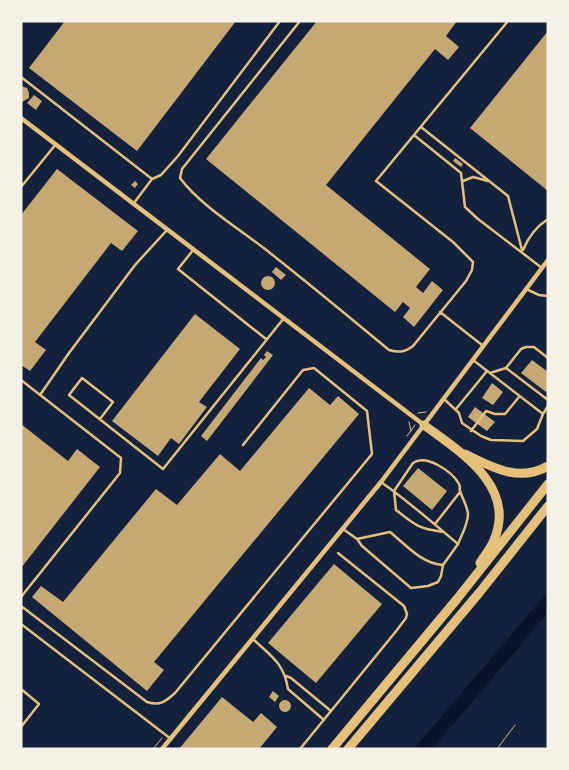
<svg xmlns="http://www.w3.org/2000/svg" width="569" height="770" font-family="Poppins,sans-serif">
<rect width="100%" height="100%" fill="#14213d"/>
<g fill="none" stroke-linecap="round" stroke-linejoin="round">
<!-- river -->
<path stroke="#0b132b" stroke-width="14" d="M423 749 548 602"/>
</g>
<!-- building -->
<path fill="#c6a872" d="M65 21H236L137 151 29 68Z
M317 21H457L446 36 459 47 448 60 435 49 326 185 430 269 416 287 423 293 432 281 443 290 414 327 403 317 410 308 403 302 395 312 206 159Z
M548 31V191L470 128Z
M21 86 27 88 29 93V98L22 102Z
M34 95 42 101 36 110 27 103Z
M455 158 463 164 461 167 453 161Z
M57 169 138 231 122 251 111 243 35 342 46 350 30 371 21 365V215Z
M135 181 138 184 135 188 131 185Z
M276 267 286 275 281 280 272 272Z
M261 283a7 7 0 1 1 14 0a7 7 0 1 1-14 0Z
M195 314 240 349 199 402 207 407 179 444 171 438 158 456 112 421Z
M267 351 273 355 207 441 201 436 261 358 263 360 266 357 264 355Z
M532 360 548 372V390L546 392 521 373Z
M492 383 503 392 493 405 482 398Z
M309 388 330 405 338 396 359 414 154 662 164 670 147 691 32 597 41 586 63 602 156 489 177 505 220 454 240 471Z
M475 407 495 422 487 431 468 417Z
M21 424 68 461 77 449 100 467 21 568Z
M418 468 447 491 432 510 403 486Z
M334 564 382 604 316 683 268 643Z
M273 691 279 696 275 702 269 697Z
M222 697 253 722 261 713 277 727 259 749H179Z
M279 706a6 6 0 1 1 12 0a6 6 0 1 1-12 0Z"/>
<g fill="none" stroke-linecap="round" stroke-linejoin="round">
<!-- path -->
<path stroke="#e5c07b" stroke-width="1" d="M418 413 426 412
M409 422 411 431
M407 436 415 425
M153 749 162 738
M497 749 515 725"/>
<!-- service -->
<path stroke="#e5c07b" stroke-width="2.5" d="M300 21 182 169 180 178C200 205 238 228 265 249 307 282 348 316 389 350 399 353 405 352 413 346L466 281 472 270 473 262 453 242 376 181 508 21
M21 77 152 179 134 203
M421 127 508 196 522 250
M414 135 461 173 465 207 478 219 542 268
M152 179 161 175 178 156 280 21
M463 181 473 177 488 181
M21 187 56 144
M194 249 178 269 266 339
M523 250C528 238 537 226 548 219
M526 289 539 295 548 296
M440 312 482 345
M506 368 548 400
M490 373 506 368 521 349 526 347H534L548 358
M21 380 121 458 120 473 21 597
M40 395 69 353 135 265 167 230
M444 399 459 413 462 423 481 436 491 440 523 441 537 429 543 414 473 360
M456 409 487 371
M543 414 548 406
M100 419 113 402 82 378 69 395 163 469 284 318
M471 431 486 411 495 414H505L519 397
M381 482C408 501 433 523 458 544 462 534 468 524 468 514 467 505 463 500 460 491 459 487 461 488 459 484 452 471 426 454 413 463L394 491 396 510C416 526 419 529 444 532
M435 524 460 492
M343 529 357 539 362 546 411 588 428 586 438 582 441 576 443 565 458 544
M357 539 390 532C406 545 422 564 443 565
M21 606 147 702C160 706 165 702 175 693L372 454 367 411 314 368 303 370 243 445
M21 624 171 739
M253 639C271 656 284 663 288 689L324 720
M286 676 291 678 331 711
M21 689 39 704 21 727
M300 749 397 630 406 618 407 614 404 606 338 553"/>
<!-- minor -->
<path stroke="#e5c07b" stroke-width="4.5" d="M21 118 424 425
M162 749 381 482 548 260"/>
<!-- motorway -->
<path stroke="#e5c07b" stroke-width="9" d="M424 425C460 452 517 486 494 540 491 548 484 556 480 563
M465 454C492 467 519 483 548 466
M332 749 457 599 548 484
M348 749 479 593 548 506"/>
</g>
<!-- border -->
<rect width="569" height="770" fill="none" stroke="#f6f1e7" stroke-width="45"/>
</svg>
